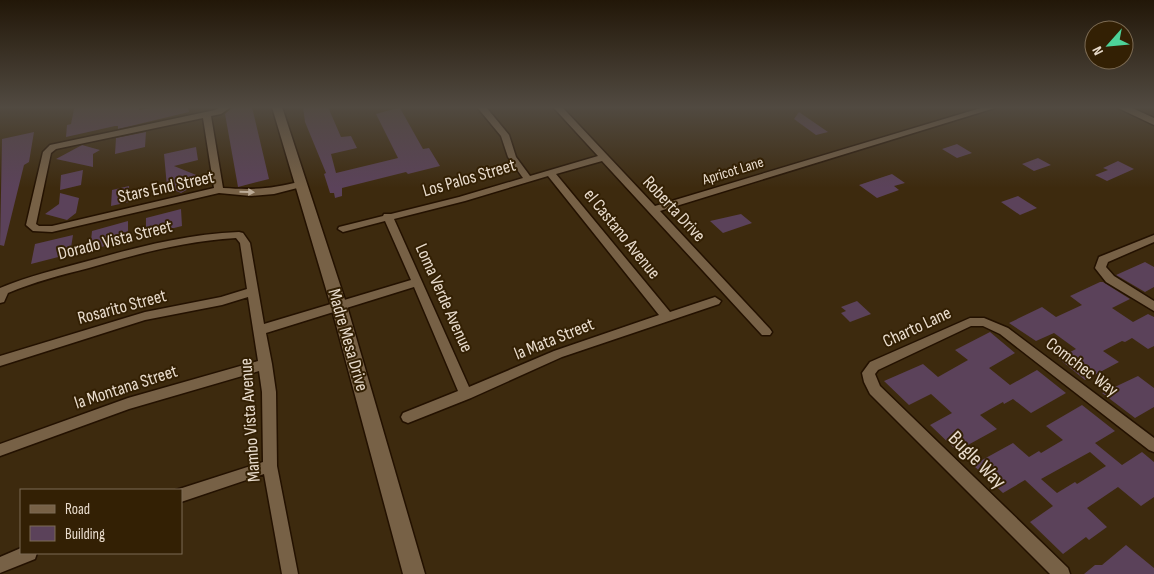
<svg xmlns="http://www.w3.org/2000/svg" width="1154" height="574" font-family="'Sofia Sans Condensed',sans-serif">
<rect width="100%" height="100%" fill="#3d2a0e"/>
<!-- building -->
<path fill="#5b425a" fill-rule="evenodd" d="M77 107H139V110L156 107H188L189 112 118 129V126H115L66 137 67 125 71 124 74 109Z
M233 107H252L269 179 238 187 225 114Z
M303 107H328L341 137 351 136 357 148 331 154 336 173 398 158 376 114 394 109 400 108 423 149 429 148 440 166 408 174 406 172 342 188V196L335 198 334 193H330L324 174 326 173 305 122Z
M799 112 828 132 816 135 794 119Z
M34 132 29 162 24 165 4 246 0 245 2 139Z
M146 132 145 147 115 154 116 138Z
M957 144 972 153 957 158 942 149Z
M82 145 100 150 93 154V167L56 159Z
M196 147 198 160 174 166 206 179 181 193 167 187 164 154Z
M1038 158 1051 165 1034 171 1022 164Z
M1118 161 1134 169 1107 181 1095 175 1108 170 1103 168Z
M83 170 81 185 60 190 61 175Z
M892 174 905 183 894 186 899 190 877 198 859 185Z
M129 186V202L111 206 112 190Z
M60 193 79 198 76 213 67 220 45 214 59 204Z
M1018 196 1037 208 1020 215 1001 202Z
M181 209 182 226 146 235V218Z
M741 214 752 223 723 233 710 221Z
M128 221V240L90 250 92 231Z
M73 235 70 254 31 264 35 244Z
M1145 262 1154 267V287L1145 292 1116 275Z
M1100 282H1103L1130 299 1112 308 1133 322 1148 314 1154 317V346L1148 349 1132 338 1125 342 1122 341 1103 351 1119 362 1085 380 1058 358 1076 349 1054 333 1036 341 1009 323 1042 307 1056 317 1082 305 1070 296Z
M857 301 871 314 850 322 841 313 846 311 841 307Z
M990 332 1015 353 989 368 1010 385 1037 370 1066 393 1031 413 1013 399 1004 404 1003 402 980 415 997 429 957 451 930 425 952 413 931 394 909 405 884 381 923 364 938 377 968 360 955 350Z
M1138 376 1154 388V407L1135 418 1102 393Z
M1082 405 1115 431 1095 443 1122 465 1142 452 1154 462V497L1141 506 1118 487 1087 508 1107 527 1089 540 1086 537 1063 554 1030 522 1053 506 1025 480 1003 493 973 465 1013 443 1029 457 1039 451 1041 453 1063 440 1046 426ZM1090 452 1106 466 1077 484 1075 482 1057 493 1041 479Z
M1126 545 1154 568V574H1084L1095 565H1102Z"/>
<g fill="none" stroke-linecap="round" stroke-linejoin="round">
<!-- street casing -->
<g stroke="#231100" stroke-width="3">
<path id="street" d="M221 107H231L221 114 211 116 223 188C254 190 272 189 302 181L305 182V186L274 194 251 196 219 193 52 232 33 231 26 225 43 152 50 145 215 110ZM203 118 214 188 52 226H39L36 224 51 153 56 149Z
M477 107H486L509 135 516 157 530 176 598 156 553 107H562L655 206 984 107H998L660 211 770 329 772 332 770 335H762L602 161 556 174 670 312 715 297 721 301 719 304 562 357 471 398 408 423 403 421 401 417 403 413 458 391 414 287 266 333 272 364 276 392 277 466 298 574H282L264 474 181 502V490H176L263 462 262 392 259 371 129 409 0 456V444L128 398 258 361 248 297 222 305 145 320 0 366V356L145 312 221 297 247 289 240 243 236 238C185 241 137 254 89 268 61 275 34 282 8 293L4 302 0 303V288C29 276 58 269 88 261 138 247 187 234 239 232L243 233 250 243 264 324 411 280 385 221 343 232 338 229 339 227 383 216 384 214H391L459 197 523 178 508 157 501 136ZM548 176 659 315 554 351 469 387 394 219 465 201Z
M1154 235V242L1108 262 1106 267 1114 276 1154 301V311L1106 282 1095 268 1099 257Z
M970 318H984L1008 328 1154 438V452L1149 450 1000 334 983 326H971L878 370 875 374 880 386 1068 568 1070 574H1050L870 394 864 382 862 373 870 362Z
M21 548V553H37L35 559 0 573V557Z"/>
</g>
<!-- secondary casing -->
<g stroke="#231100" stroke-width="3">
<path id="secondary" d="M272 107H282L347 306 425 574H403L331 306Z
M1116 107H1130L1154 118V125Z"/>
</g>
<!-- street -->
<use href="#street" fill="#776146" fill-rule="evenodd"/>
<!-- secondary -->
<use href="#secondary" fill="#776146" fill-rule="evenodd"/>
</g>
<!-- one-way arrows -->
<defs><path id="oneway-solid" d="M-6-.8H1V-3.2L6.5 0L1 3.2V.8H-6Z" transform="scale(1.25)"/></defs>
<use fill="#bbab97" href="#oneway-solid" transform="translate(247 192) rotate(1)"/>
<!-- sky -->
<linearGradient id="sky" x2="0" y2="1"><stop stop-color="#221708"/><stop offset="0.57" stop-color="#514a41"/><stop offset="1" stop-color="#514a41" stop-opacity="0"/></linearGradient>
<rect width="1154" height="188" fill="url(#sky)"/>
<g text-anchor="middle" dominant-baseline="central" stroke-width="4" stroke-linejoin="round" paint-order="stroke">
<!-- far-street labels -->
<g font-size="15" fill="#e9dccd" stroke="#332004">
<text transform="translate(733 171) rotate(-17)">Apricot Lane</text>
</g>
<!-- street labels -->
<g font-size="18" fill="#e9dccd" stroke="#332004">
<text transform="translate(469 178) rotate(-16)">Los Palos Street</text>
<text transform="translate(166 187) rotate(-12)">Stars End Street</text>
<text transform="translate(674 209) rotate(47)">Roberta Drive</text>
<text transform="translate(622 234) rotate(51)">el Castano Avenue</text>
<text transform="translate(115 240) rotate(-14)">Dorado Vista Street</text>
<text transform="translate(444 298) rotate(66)">Loma Verde Avenue</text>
<text transform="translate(122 307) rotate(-15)">Rosarito Street</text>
<text transform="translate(917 327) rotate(-25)">Charto Lane</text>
<text transform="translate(554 339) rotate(-22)">la Mata Street</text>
<text transform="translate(348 340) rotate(74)">Madre Mesa Drive</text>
<text transform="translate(1082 367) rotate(37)">Comchec Way</text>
<text transform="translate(126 387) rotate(-18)">la Montana Street</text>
<text transform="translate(250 420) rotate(-94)">Mambo Vista Avenue</text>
</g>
<!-- near-street labels -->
<g font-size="21" fill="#e9dccd" stroke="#332004">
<text transform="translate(977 460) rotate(45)">Bugle Way</text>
</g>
</g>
<!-- legend -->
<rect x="20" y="489" width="162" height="65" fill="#332004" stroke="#7c6b54"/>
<rect x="30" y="505" width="25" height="8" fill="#776146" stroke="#7c6b54"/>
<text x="65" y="514" font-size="15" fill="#e9dccd">Road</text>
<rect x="30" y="526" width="25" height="15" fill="#5b425a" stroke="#7c6b54"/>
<text x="65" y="539" font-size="15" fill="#e9dccd">Building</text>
<!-- north arrow -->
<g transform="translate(1109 45) rotate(243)"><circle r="24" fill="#332004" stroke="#7c6b54"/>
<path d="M0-4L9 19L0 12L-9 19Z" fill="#4dd39a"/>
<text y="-8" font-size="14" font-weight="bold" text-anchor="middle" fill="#e9dccd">N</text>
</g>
</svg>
